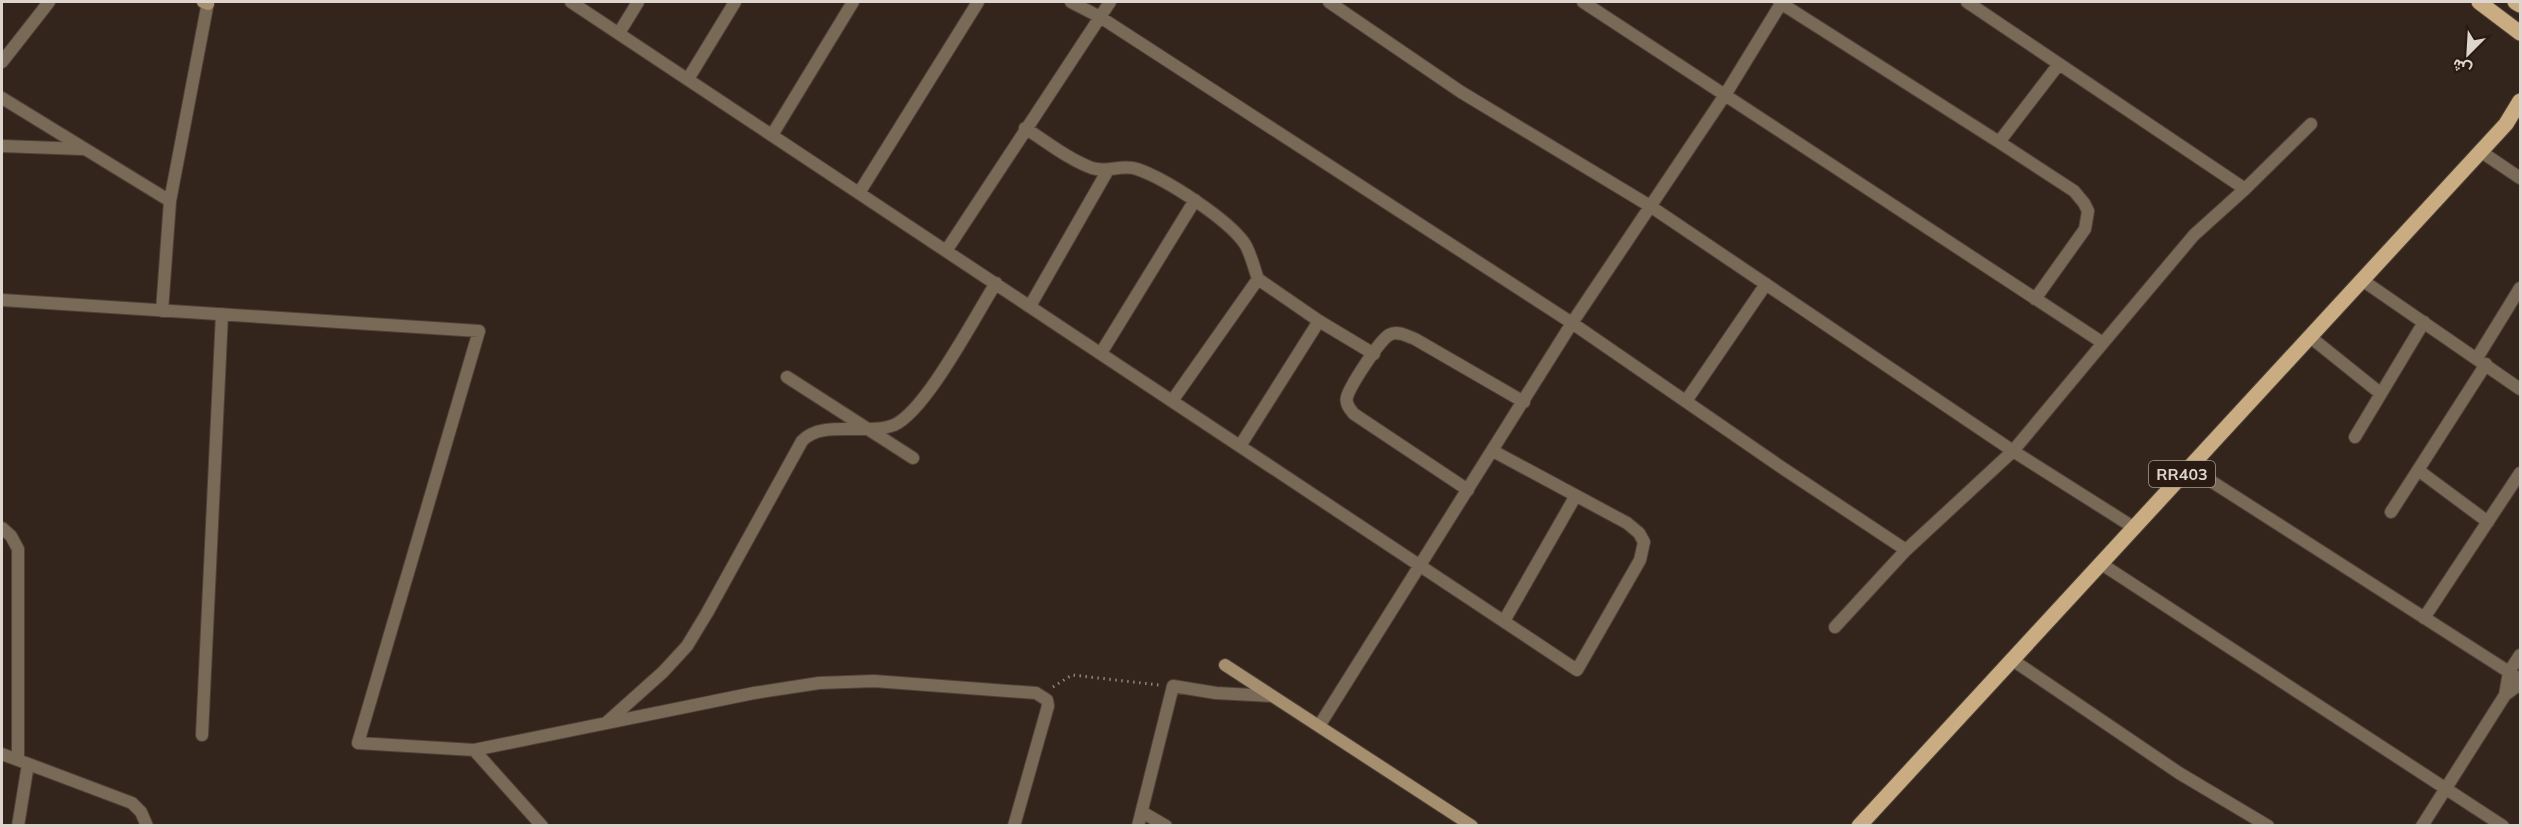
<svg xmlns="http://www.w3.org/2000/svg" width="2522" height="827" font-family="Mulish,Vazirmatn,sans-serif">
<rect width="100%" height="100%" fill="#33251b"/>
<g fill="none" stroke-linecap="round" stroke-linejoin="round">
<!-- street casing -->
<g stroke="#4f4138" stroke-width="14">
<path id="street" d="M571 2 1577 670 1640 560 1644 542 1639 533 1627 523 1493 451
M1071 2 1100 17 1572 323 1781 467 1906 550
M1329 2 1461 92 1650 206 2013 451 2133 527
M1583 2 2103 343 2013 451 1906 550 1835 627
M1779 2 1999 142 2074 191 2084 203 2088 211 2085 229 2035 299
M1967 2 2245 189
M619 33 638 2
M2 62 49 2
M688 79 735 2
M2 98 170 201
M1025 128C1047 142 1068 159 1092 168 1107 173 1122 164 1137 169 1166 179 1228 219 1245 244 1251 254 1254 268 1258 279
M772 135 853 2
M1999 142 2059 64
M2 146 83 149
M2480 151 2520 178
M859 193 978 2
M946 251 1110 2
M2362 280 2520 389
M2 300 479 331 358 743 474 750 754 693 819 683 874 681 1036 693 1047 700 1048 706 1014 826
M1030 306 1108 170
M162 311 170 201 208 2
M2309 336 2380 393
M2103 343 2194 235 2245 189 2311 124
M1101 353 1195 200
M2477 358 2520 288
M2486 364 2418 470 2488 522
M787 377 913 458
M1172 401 1258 279 1319 321 1374 354
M1686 401 1766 284
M2355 437 2424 322
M1240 446 1319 321
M2189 467 2520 679
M1468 490 1354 414C1350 409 1345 404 1347 397 1350 386 1379 341 1389 335 1397 330 1407 336 1415 339L1524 402
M2391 512 2418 470
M2 528 11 536 18 549V760
M2100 563 2503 826
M2424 618 2520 473
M1504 621 1575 497
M2011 659 2179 773 2268 826
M2505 695 2509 672 2520 655
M606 723 663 672 687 646 707 613 802 441C822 419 866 436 894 425 926 411 975 316 996 283
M1319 726 1572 323 1725 95 1782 2
M202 735 222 314
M474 750 542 826
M2 754 132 803 141 812 147 826
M1142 812 1166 826
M18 826 28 764
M1138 826 1173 686 1216 693 1272 696
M2422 826 2505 695 2520 684"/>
</g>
<!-- secondary casing -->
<g stroke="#4f4138" stroke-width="14">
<path id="secondary" d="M203 2 208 4
M1225 665 1472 826"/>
</g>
<!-- primary casing -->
<g stroke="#4f4138" stroke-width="17">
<path id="primary" d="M2479 2 2520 33
M2515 2 2520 5
M1859 826 2506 124 2520 101"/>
</g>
<!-- path -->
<path stroke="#8f837b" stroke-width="3" stroke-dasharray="1.5 4.5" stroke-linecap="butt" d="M1053 687 1072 675 1159 685"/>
<!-- street -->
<use href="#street" stroke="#786a56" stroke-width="12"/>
<!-- secondary -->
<use href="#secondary" stroke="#a68f6e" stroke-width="12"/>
<!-- primary -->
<use href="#primary" stroke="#c9ac81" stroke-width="15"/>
</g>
<g text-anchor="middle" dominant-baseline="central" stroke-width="4.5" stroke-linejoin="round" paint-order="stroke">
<!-- shield labels -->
<rect fill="#291b12" stroke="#a89d96" stroke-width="1.5" x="2149" y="461" width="66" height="26" rx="4.5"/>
<g font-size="16" font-weight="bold" fill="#dfd5cf">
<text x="2182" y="474">RR403</text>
</g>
</g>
<!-- border -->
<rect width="2522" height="827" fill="none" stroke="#dfd5cf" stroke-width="6"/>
<!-- north arrow -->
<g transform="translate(2468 54) rotate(204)" stroke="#291b12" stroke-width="4.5" paint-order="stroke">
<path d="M0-4.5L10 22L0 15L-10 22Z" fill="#dfd5cf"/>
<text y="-9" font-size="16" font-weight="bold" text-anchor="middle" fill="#dfd5cf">ش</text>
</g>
</svg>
